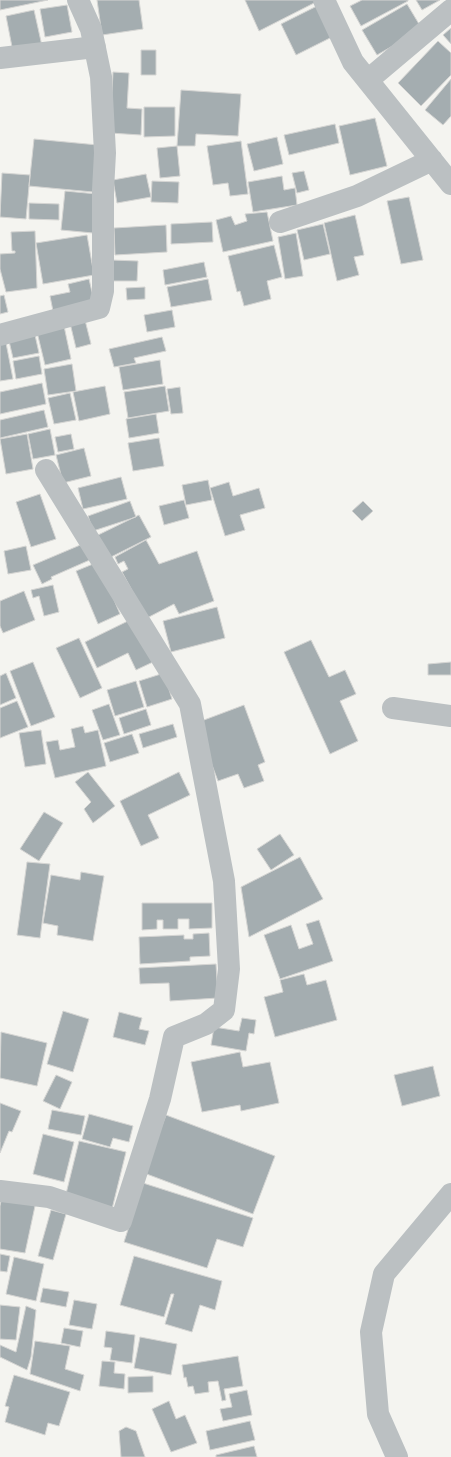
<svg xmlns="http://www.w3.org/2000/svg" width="451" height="1457" font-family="Quicksand,sans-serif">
<rect width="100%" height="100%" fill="#f4f4f0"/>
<!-- building -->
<path fill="#a4adb0" stroke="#d5d5d3" d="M0 0H48L0 10Z
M97 0H139L143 29 102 35Z
M245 0H317L318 1 259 31Z
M362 0H408V1L361 26 350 6Z
M416 0H440L422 10Z
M407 4 422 29 377 55 362 30Z
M67 5 72 32 45 37 40 9Z
M317 6 332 37 296 55 281 24Z
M34 10 42 46 13 52 6 16Z
M451 28V44L443 35Z
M438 41 451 53V75L421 106 398 83Z
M141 50H156V75H141Z
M113 72 129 73 127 108 142 109 141 135 110 133Z
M451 79V116L443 125 425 110Z
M181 90 241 94 238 136 196 134 195 146H177Z
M144 107H175V136L144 137Z
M375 118 387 166 350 175 339 126Z
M335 124 339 143 289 155 284 135Z
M277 137 283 164 254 171 247 144Z
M34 139 98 145 93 192 29 186Z
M241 141 248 194 230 196 228 183 213 185 207 146Z
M177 146 180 176 160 178 157 148Z
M304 171 309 190 297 193 292 173Z
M2 173 30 175 26 219 0 217Z
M146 174 151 197 117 203 113 180Z
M282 176 284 190 295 188 297 205 253 212 248 182Z
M152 181 179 182 178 203 151 202Z
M65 191 97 194 93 233 61 230Z
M409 197 423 260 401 264 387 201Z
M29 203 59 204V220L29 219Z
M267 212 273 241 223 252 216 220 231 216 235 225 247 221 245 214Z
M355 215 364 255 354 257 359 275 337 281 324 223Z
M212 222 213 242 171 244V224Z
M323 224 330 254 304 260 297 230Z
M166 225 167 252 115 255 114 228Z
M35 231 37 288 6 292 0 269V254L15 253V251H12L11 232Z
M296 233 303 276 285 279 278 237Z
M87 235 94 275 43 284 36 243Z
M274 245 282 277 267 281 271 299 244 306 240 291 237 292 228 256Z
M111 260 138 261 137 281H111Z
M204 262 207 277 165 285 163 270Z
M89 279 94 301 53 311 50 296 70 292 68 284Z
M208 279 212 300 171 307 167 287Z
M145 287V299L127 300 126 288Z
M4 295 8 312 0 314V296Z
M172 310 175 327 147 332 144 315Z
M85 320 91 344 76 348 70 323Z
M64 326 71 359 45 365 37 332Z
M35 335 39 353 13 358 9 341Z
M162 337 166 351 134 358 136 363 114 367 109 349Z
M6 343 13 379 0 381V344Z
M39 356 42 374 16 379 13 361Z
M160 360 163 384 123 390 119 367Z
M72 364 76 391 48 395 44 369Z
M42 383 46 404 0 414V392Z
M105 386 110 414 79 421 73 392Z
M165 386 169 411 128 418 124 392Z
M180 387 183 413 171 414 167 389Z
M70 393 76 420 54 424 48 398Z
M44 410 48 427 0 438V420Z
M156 414 159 433 129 438 126 419Z
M50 429 55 455 33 459 28 434Z
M27 434 33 469 6 474 0 439Z
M71 434 74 449 58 452 55 437Z
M159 438 164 466 133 471 128 443Z
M84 448 91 476 63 483 56 455Z
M121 477 127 499 83 509 78 488Z
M208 480 212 500 186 505 182 485Z
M229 482 233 496 259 488 265 508 240 515 245 530 225 536 210 488Z
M40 494 56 539 31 547 16 502Z
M184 500 189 518 164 525 159 506Z
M130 501 136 517 93 531 88 516Z
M363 501 373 511 362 521 352 511Z
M139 515 151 537 107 559 96 536Z
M146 540 159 564 197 551 214 601 179 614 174 604 147 618 122 572 128 569 124 561 118 564 115 557Z
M85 543 92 559 51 577 52 579 42 584 33 565Z
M26 546 31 570 8 574 4 551Z
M98 562 120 614 98 624 76 571Z
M53 585 59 612 44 616 39 596 33 598 31 590Z
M24 591 35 620 3 633 0 626V601Z
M217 607 225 638 171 652 163 621Z
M132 619 153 662 136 670 128 653 97 668 85 642Z
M79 638 102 688 80 698 56 648Z
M311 640 329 677 345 670 356 694 340 701 358 741 330 754 284 652Z
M33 662 55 717 31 726 10 671Z
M451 662V675H428V664Z
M6 673 16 698 0 705V676Z
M164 673 172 699 147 707 139 681Z
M136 681 144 707 115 716 107 690Z
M17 701 28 727 0 738V708Z
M109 704 120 735 103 740 92 710Z
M244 705 265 762 258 765 264 781 244 788 238 774 218 781 196 723Z
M146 709 151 725 124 734 119 718Z
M173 724 177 737 143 748 139 734Z
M83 726 85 733 98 730 106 766 55 778 46 742 58 740 60 750 75 747 71 729Z
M41 730 46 764 25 767 19 733Z
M132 734 139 753 110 762 104 743Z
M88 772 115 806 93 823 84 809 91 802 75 782Z
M179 772 190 795 148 815 159 838 141 846 120 801Z
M44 812 63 823 39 861 20 849Z
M280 834 294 855 271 870 257 849Z
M300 857 323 899 249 937 241 887Z
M27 862 50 864 40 938 17 935Z
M81 872 104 876 93 941 57 935 58 926 43 923 51 875 80 880Z
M142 903H212V928L189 929V919H178V929H163V920H157V929L142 930Z
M319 920 333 961 280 979 264 935 291 925 299 949 313 944 306 924Z
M209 933 210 956 190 957V961L140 964 139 937 184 935V939H193V934Z
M216 964 218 998 170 1001 169 983 140 984 139 968Z
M304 974 307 985 326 980 337 1020 275 1037 264 997 283 992 280 980Z
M63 1011 89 1019 73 1072 47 1064Z
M119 1012 142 1018 139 1029 149 1031 145 1045 113 1037Z
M242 1018 256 1020 254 1034 249 1033 246 1051 211 1045 214 1027 239 1031Z
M1 1032 47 1043 37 1086 0 1078Z
M240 1052 243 1067 270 1062 279 1103 241 1111 240 1105 202 1112 191 1062Z
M433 1066 440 1096 402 1106 394 1075Z
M56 1075 72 1082 60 1109 43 1101Z
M0 1103 21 1111 12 1132 9 1131 0 1153Z
M52 1110 85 1116 81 1135 48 1129Z
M89 1114 133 1126 129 1142 113 1138 110 1147 82 1139Z
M166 1115 275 1156 253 1214 144 1173Z
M43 1134 74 1142 64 1182 33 1174Z
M79 1141 126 1152 112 1209 65 1198Z
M143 1183 253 1218 243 1247 217 1239 207 1268 124 1242Z
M2 1196 35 1206 25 1253 0 1249V1206Z
M51 1210 66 1214 53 1260 38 1256Z
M0 1254 10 1256 7 1272 0 1271Z
M134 1256 222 1281 215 1310 200 1305 192 1332 165 1324 174 1294H171L164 1317 120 1305Z
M14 1257 44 1264 36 1301 6 1294Z
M43 1288 69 1292 66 1307 40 1302Z
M74 1300 97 1304 92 1329 69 1325Z
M0 1305 20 1307 16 1340 0 1339Z
M26 1306 36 1310 31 1357 27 1370 0 1357V1345L16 1352Z
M64 1328 83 1331 80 1347 61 1343Z
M106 1331 135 1335 132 1363 110 1360 112 1348 104 1347Z
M140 1337 177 1344 171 1375 134 1368Z
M35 1341 70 1346 65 1369 84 1375 80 1391 30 1374Z
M238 1356 243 1386 224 1389 226 1400 222 1401 218 1381 208 1382 209 1392 195 1394 193 1386 188 1387 186 1377 184 1378 182 1365Z
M102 1361 115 1362 114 1373 125 1374 124 1389 99 1386Z
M14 1375 70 1392 59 1426 48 1423 45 1435 5 1422 9 1407 5 1406Z
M153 1376V1392L128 1393V1377Z
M247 1390 252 1415 223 1421 220 1409 232 1407 229 1394Z
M169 1401 176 1419 185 1415 197 1443 171 1452 152 1409Z
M250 1421 255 1440 210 1450 206 1431Z
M126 1427 136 1431 145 1457H121L119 1431Z
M254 1446 257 1457H216V1455Z"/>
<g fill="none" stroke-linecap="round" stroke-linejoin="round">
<!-- minor -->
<path stroke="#bbc0c2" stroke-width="22" d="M324 0 353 62 451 184
M0 58 95 47
M368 80 451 10
M280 222 357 196 432 160
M0 335 99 308 103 291V190L105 153 101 77 91 29 78 0
M393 708 451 716
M0 1191 49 1197 121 1221 160 1099 174 1037 206 1024 224 1010 229 969 224 881 190 704 46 470
M397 1457 378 1414 371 1332 384 1274 451 1194"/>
</g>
</svg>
